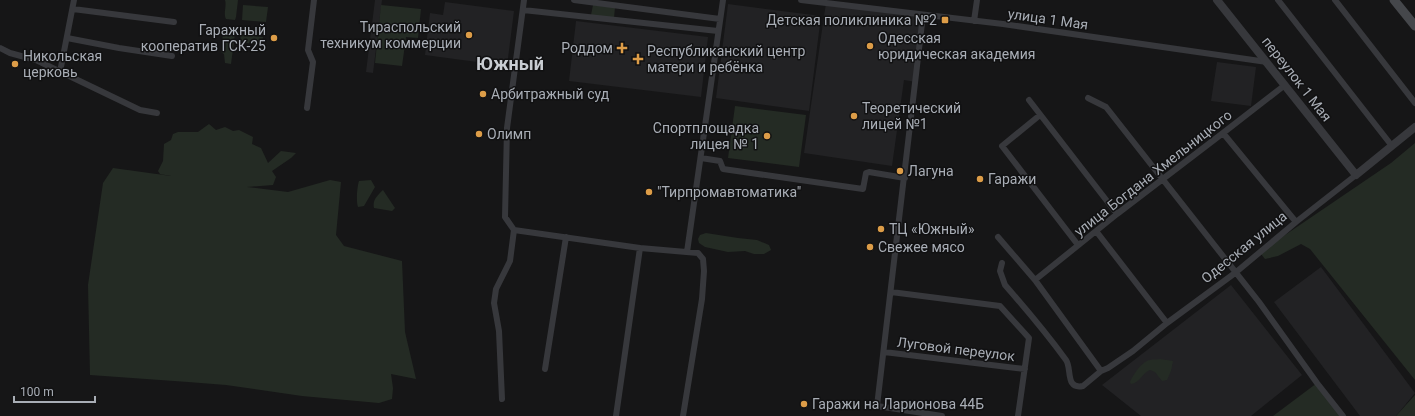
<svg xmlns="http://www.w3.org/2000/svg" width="1415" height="416" font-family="Roboto,sans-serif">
<rect width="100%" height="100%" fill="#161617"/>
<!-- built -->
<path fill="#222224" d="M375 0H382L373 73 366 72Z
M445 2 514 11 507 66 425 55 430 13 443 15Z
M826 3 923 15 916 82 904 80 892 166 804 153Z
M728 4 821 16 809 111 716 98Z
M576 21 708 37 701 97 569 81Z
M1217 62 1256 67 1251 106 1211 101Z
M1321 267 1415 393 1396 416H1360L1274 302Z
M1231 285 1302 375 1251 416H1141L1102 385Z"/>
<!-- green -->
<path fill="#242b24" d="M225 0H238L236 17 235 20 226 19C223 13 227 6 225 0Z
M243 5 268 7 266 22 242 20Z
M381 5 421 9 418 38 406 37 402 66 375 63Z
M593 5 615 7 614 18 591 15Z
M226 31 234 32 235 34 231 64 225 63 224 54 221 52 223 33Z
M241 34 263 37 262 45 240 42Z
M735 106 806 115 799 167 728 158Z
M209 124 216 130 225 127 233 131 239 130 253 137 252 144 261 148 268 163 281 151 296 153 291 158 272 171 276 177 273 185 247 187 288 192 330 180 341 182 336 235 344 246 402 261 405 332 416 379 391 374 393 388 392 399 379 403 302 396 226 385 188 382 90 375 88 285 103 183 113 168 171 176 160 174 158 171 163 161 164 144 171 140 173 134 178 132H198Z
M1415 143V380L1310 249 1301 244 1278 256 1265 259 1261 254 1269 246 1391 163Z
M371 180 375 187 364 206 358 207C356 202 357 187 359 181Z
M383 190 395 208 392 211 374 208C372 200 378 195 383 190Z
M706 233 738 238 757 240 769 245 771 250 764 254H754L745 251 728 252 705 247 699 243 698 239 700 235Z
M1160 359 1173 361 1171 371 1167 380 1162 381 1155 372 1150 370C1142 373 1140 383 1131 384L1130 382C1133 375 1142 361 1150 360 1153 359 1156 360 1160 359Z
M1317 383 1343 416H1273Z
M1415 395V416H1396Z"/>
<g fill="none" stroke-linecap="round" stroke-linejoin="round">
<!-- minor -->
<path stroke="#37383c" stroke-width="6" d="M574 0 720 19
M801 0 1003 24 1267 62
M1278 0 1392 146
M1335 0 1415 103
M73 9 174 22
M523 10 718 31
M923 15 877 406 942 416
M974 21 977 0
M67 38 119 48 172 56
M0 48 10 53 36 60 140 110 157 113
M60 72 74 0
M1088 98 1106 107 1259 302 1317 383 1343 416
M1029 100 1117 214
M307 108 313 62 308 50 314 0
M1040 115 1002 146 1078 245
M1223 133 1296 222
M701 158 720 161 723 169 863 189 866 173 869 172 905 178
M514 230 640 248 698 253 703 259 704 271 702 299 683 416
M1096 231 1167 323
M998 237 1035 280 1101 371
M687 252 723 0
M1002 263 1000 271 1005 285C1026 309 1047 334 1066 360 1072 368 1065 390 1083 386L1101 371 1108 368 1133 351 1167 323 1235 273 1296 222 1356 175
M1035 280 1096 231 1117 214 1223 133 1285 85
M891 292 1000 306 1029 338 1018 416
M884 352 1025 369
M545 369 566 237
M502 399 499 331 494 303 496 289 510 261 514 230 505 217 507 128 524 0
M616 416 640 248"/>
<!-- tertiary -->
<path stroke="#37383c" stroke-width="8" d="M1217 0 1356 175 1415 127"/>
<!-- secondary -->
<path stroke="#45474b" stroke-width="9" d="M1394 0 1415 26"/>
</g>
<!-- markers -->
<g fill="#dd9d48" stroke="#111112" stroke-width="1.5">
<rect x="941" y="16" width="8" height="8" rx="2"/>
<circle cx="469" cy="35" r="4"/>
<circle cx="274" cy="38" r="4"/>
<circle cx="870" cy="46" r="4"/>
<path d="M620 42h4v4h4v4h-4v4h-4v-4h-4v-4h4z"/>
<path d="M636 53h4v4h4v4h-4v4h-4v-4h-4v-4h4z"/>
<circle cx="15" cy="64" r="4"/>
<circle cx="483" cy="94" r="4"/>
<circle cx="854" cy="116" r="4"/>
<circle cx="479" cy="134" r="4"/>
<circle cx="767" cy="136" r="4"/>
<circle cx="900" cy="171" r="4"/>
<circle cx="980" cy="179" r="4"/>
<circle cx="649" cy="192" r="4"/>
<circle cx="881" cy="229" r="4"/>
<circle cx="870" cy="247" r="4"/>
<circle cx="804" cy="404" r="4"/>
</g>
<g text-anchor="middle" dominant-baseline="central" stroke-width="3" stroke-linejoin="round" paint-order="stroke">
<!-- street labels -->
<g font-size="14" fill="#a9aeb6" stroke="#111112">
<text transform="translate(1048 19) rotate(8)">улица 1 Мая</text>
<text transform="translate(1297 79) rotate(52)">переулок 1 Мая</text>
<text transform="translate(1153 173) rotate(-38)">улица Богдана Хмельницкого</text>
<text transform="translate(1244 247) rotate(-39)">Одесская улица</text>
<text transform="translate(956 349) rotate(7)">Луговой переулок</text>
</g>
<!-- poi labels -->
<g font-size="14" fill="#a9aeb6" stroke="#111112" text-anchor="start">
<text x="937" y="20" text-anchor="end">Детская поликлиника №2</text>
<text x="461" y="27" text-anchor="end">Тираспольский<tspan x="461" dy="16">техникум коммерции</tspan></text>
<text x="266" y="30" text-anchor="end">Гаражный<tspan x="266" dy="16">кооператив ГСК-25</tspan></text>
<text x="878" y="38">Одесская<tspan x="878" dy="16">юридическая академия</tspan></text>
<text x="613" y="48" text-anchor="end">Роддом</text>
<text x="647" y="51">Республиканский центр<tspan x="647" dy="16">матери и ребёнка</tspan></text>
<text x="23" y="56">Никольская<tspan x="23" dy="16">церковь</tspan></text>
<text x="491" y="94">Арбитражный суд</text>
<text x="862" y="108">Теоретический<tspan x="862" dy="16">лицей №1</tspan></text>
<text x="759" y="128" text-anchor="end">Спортплощадка<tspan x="759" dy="16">лицея № 1</tspan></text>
<text x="487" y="134">Олимп</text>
<text x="908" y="171">Лагуна</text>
<text x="988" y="179">Гаражи</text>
<text x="657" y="192">"Тирпромавтоматика"</text>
<text x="889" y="229">ТЦ «Южный»</text>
<text x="878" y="247">Свежее мясо</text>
<text x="812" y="404">Гаражи на Ларионова 44Б</text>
</g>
<!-- district labels -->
<g font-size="18" font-weight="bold" fill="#c9cdd2" stroke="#111112">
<text x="510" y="63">Южный</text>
</g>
</g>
<!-- scale -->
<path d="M14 396v6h81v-6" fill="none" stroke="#a9aeb6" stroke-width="2"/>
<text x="20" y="396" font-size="12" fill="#a9aeb6" stroke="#111112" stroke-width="3" paint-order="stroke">100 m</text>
</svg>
